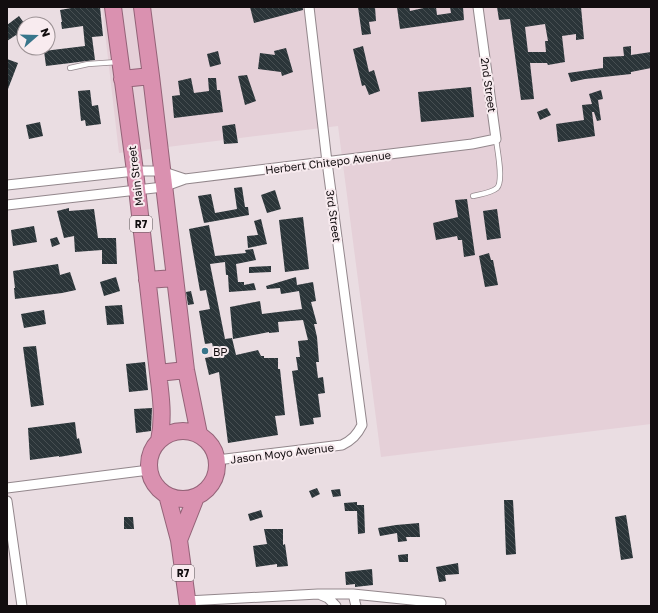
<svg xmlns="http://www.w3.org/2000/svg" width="658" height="613" font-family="'Golos Text',sans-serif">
<defs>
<pattern id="building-back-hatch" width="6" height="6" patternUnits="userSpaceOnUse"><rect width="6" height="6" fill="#2b3539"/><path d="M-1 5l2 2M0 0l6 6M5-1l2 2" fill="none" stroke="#474f52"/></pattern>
</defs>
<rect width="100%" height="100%" fill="#eadde2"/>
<!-- built -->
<path fill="#e5d0d8" d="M102 7H651V424L381 457 338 126 119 153Z"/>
<!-- building -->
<path fill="url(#building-back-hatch)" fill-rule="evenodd" d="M77 7H100L103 36 92 37 95 60 46 66 44 51 85 46 83 26 62 29 61 22H62L60 10Z
M250 7H303V10L254 23Z
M358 7H375L376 21 369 22 371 34 362 35Z
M397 7H409L410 11 428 7H436L437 15 451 13 450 7H463L464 20 400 29Z
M497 7H581L584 39 576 40V34L562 36 565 62 548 65 547 63H530L534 99 521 100 510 19 499 20ZM545 24 548 41H545L546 52H528L525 27Z
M19 16 24 23V46L16 35 7 41V25Z
M363 46 369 72 374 70 380 91 369 95 365 85 362 86 353 49Z
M631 46V55L651 52V68L631 72V74L585 79 571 82 568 73 603 68V57L624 56 623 47Z
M286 48 293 72 282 76 281 72 258 69 260 53 275 55 274 51Z
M218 51 221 64 210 67 207 54Z
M7 59 18 63 8 89H7Z
M247 75 256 101 245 105 238 76Z
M191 78 194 93 209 91 208 78H216L217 90H220L223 112 174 118 172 96 180 95 178 81Z
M471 87 474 117 421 122 418 92Z
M90 90 92 106 98 105 101 124 86 126 85 120 81 121 78 91Z
M601 90 603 99 598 100 601 120 597 121 594 112H592L595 136 558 142 556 124 584 120 582 105 592 104 589 94Z
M547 108 551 115 540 120 537 112Z
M40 122 43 136 29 139 26 125Z
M235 124 238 143 224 144 222 126Z
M242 187 245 207H248L249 215 204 223 198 196 211 194 215 213 237 209 234 188Z
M275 190 281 209 267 213 261 195Z
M467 199 475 255 464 257 462 240H458L457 236 436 240 433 223 458 217 455 200Z
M69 208V211L94 209 98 238H116L117 264H102V250L75 252 74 236 64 238 57 211Z
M497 209 501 238 487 240 483 211Z
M303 217 309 269 285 272 279 220Z
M261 219 267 244 248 248 247 236 258 235 254 221Z
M209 225 215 256 246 253 245 250 253 249 256 260 236 264 238 282H244V285L254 283 256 290 229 292 228 275H226L225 262 210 264 225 339 232 338 236 355 258 350 261 356H264V358H278V369H280L285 415 275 416 278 435 228 443 219 372 209 375 205 358 215 356 212 343 205 344 199 311 210 309 206 290 200 291 189 229Z
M34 226 37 242 13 246 11 230Z
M57 237 60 244 52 247 50 239Z
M489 253 491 260H493L498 285 485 287 479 256Z
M58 264 60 275 70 272 76 290 62 293 15 299 14 288H15L13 271Z
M271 266V272L249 273V267Z
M116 277 120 291 104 296 100 282Z
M296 277 297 285 313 282 316 301 311 302 317 324H314L317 337 319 362H316L318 378 323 377 325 393 318 394 321 417 313 418 314 424 300 426 292 371 298 370 296 357H300L298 341 308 340 303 320 278 322 279 332 269 333V332L233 339 230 307 260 301 262 314 302 309 299 291 281 294 280 288 267 289 266 286Z
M191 291 194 304 188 305 186 292Z
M122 305 124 324 107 325 105 306Z
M44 310 46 324 24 328 21 314Z
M36 346 44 405 31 407 23 347Z
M145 362 148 390 129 392 126 364Z
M152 408 151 431 136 433 134 409Z
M75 422 77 439 79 438 82 453 59 457V456L30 460 28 428Z
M317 488 320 494 312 498 309 491Z
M340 489 341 496 333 497 331 490Z
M504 500H513L516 554 506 555Z
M357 502V505H364L365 533 358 534 357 511H345L344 503Z
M261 510 263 517 250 521 248 514Z
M626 515 633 558 621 560 615 517Z
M124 517H133L134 529H124Z
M419 523 420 537H406L407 541 398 542 397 533 380 536 378 528 396 525Z
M264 529H283V545L285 544 288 566 277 567V564L256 567 253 546 267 544Z
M408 554V562H399L398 555Z
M458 563 459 574 445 575 446 581 439 582 436 567Z
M372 569 373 585 355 587V584L346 585 345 572Z"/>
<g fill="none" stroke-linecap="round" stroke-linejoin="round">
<!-- lane casing -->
<g stroke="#93878c" stroke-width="6">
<path id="lane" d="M70 68 88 64 118 62
M473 196C481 194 491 193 497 188 504 181 497 149 496 139"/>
</g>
<!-- street casing -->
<g stroke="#93878c" stroke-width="11">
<path id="street" d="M7 185 135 171H161L185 179
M7 205 163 187 185 179 472 144 496 139 478 7
M217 460 342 445C352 440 357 435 362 425L327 162 309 7
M7 488 149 470
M7 501 22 606
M353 594 356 606
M321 595 328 598 336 606
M187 601 318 594H353L441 603"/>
</g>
<!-- highway casing -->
<g stroke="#946378" stroke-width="18">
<path id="highway" d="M113 7 135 171 158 373C161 396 164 418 159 441
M142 7 151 76 186 370 199 434
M122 79 151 76
M147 280 175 278
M158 373 186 370
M149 465a34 34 0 1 1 68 0a34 34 0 1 1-68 0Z
M167 495 179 540 188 606
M179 540 196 497"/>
</g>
<!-- lane -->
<use href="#lane" stroke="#fff" stroke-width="4.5"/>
<!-- street -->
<use href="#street" stroke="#fff" stroke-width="9"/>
<!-- highway -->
<use href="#highway" stroke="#da91b0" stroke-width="16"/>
</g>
<!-- markers -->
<circle fill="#38758b" stroke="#f8ebef" stroke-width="1.5" cx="205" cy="351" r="4"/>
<g text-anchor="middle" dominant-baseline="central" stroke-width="4" stroke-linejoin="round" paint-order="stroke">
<!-- shield labels -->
<g fill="#f8ebef" stroke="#575052" stroke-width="1">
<rect x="130" y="216" width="22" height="16" rx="3"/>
<rect x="172" y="565" width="22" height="16" rx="3"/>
</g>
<g font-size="10" font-weight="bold" fill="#120d0f">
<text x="141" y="224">R7</text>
<text x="183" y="573">R7</text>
</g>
<!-- street labels -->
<g font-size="11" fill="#120d0f" stroke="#f8ebef">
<text transform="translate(489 85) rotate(82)">2nd Street</text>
<text transform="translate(328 162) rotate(-7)">Herbert Chitepo Avenue</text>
<text transform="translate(135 176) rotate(-97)">Main Street</text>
<text transform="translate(334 216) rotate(82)">3rd Street</text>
<text transform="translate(282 453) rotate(-7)">Jason Moyo Avenue</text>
</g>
<!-- poi labels -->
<g font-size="11" fill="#120d0f" stroke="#f8ebef" text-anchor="start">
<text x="213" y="351">BP</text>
</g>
</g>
<!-- border -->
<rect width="658" height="613" fill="none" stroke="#120d0f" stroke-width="16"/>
<!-- north arrow -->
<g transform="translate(36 36) rotate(70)"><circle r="19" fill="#f8ebef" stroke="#9c9295"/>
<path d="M0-3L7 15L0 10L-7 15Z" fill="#38758b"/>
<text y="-6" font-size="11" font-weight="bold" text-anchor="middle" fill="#120d0f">N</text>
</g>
</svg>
